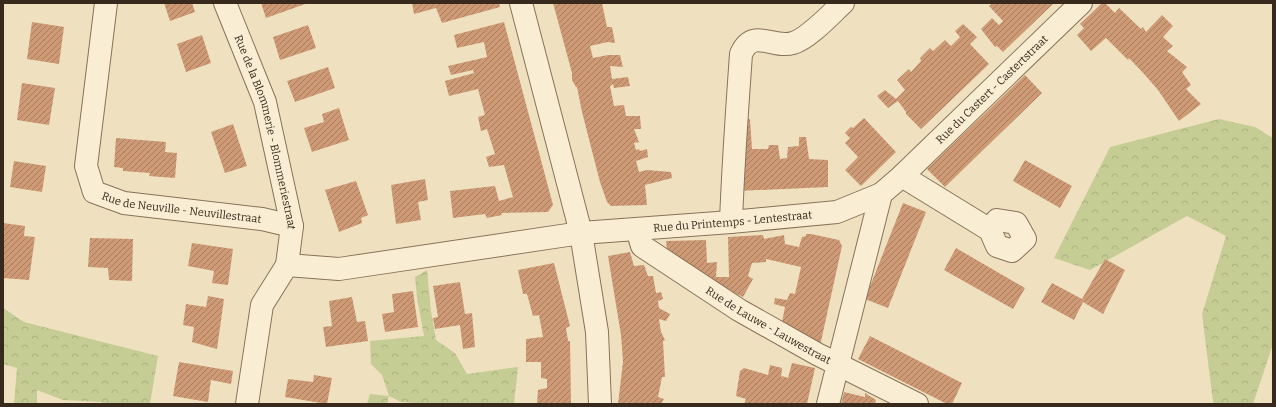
<svg xmlns="http://www.w3.org/2000/svg" width="1276" height="407" font-family="Bitter,serif">
<defs>
<pattern id="forest-crowns" width="20" height="18" patternUnits="userSpaceOnUse"><rect width="20" height="18" fill="#c6cd94"/><path d="M2 6a3 3 0 1 1 6 0M12 15a3 3 0 1 1 6 0" fill="none" stroke="#abb07f"/></pattern>
<pattern id="building-hatch" width="6" height="6" patternUnits="userSpaceOnUse"><rect width="6" height="6" fill="#ce9a75"/><path d="M-1 1l2-2M0 6l6-6M5 7l2-2" fill="none" stroke="#a87e5f"/></pattern>
</defs>
<rect width="100%" height="100%" fill="#efe1c0"/>
<!-- forest -->
<path fill="url(#forest-crowns)" d="M1219 119 1255 127 1273 138V344L1253 404H1215L1213 402 1202 314 1226 236 1187 216 1090 270 1054 258 1110 147Z
M427 270 431 311 436 340 455 353 467 374 518 367 514 404H431L401 402 389 396 387 404H367L370 394 389 396 382 375 371 364 370 341 424 336 417 298 415 277Z
M3 308 24 322 158 356 150 404H103L102 402 63 400 37 390V404H14L17 368 3 364Z"/>
<!-- building -->
<path fill="url(#building-hatch)" d="M164 3H192L195 12 170 21Z
M261 3H308L266 18Z
M412 3H499L500 7 442 23 436 8 414 14Z
M553 3H602L607 27H612L615 43 608 42 590 46 593 58 608 55H620L623 67 610 66 612 79 628 77 630 86 614 88 613 84 610 86 614 106 624 105 626 116H640L641 129H634L639 142 634 143 636 150 639 149 640 151 647 149 648 157 636 161 639 172 647 170 671 172 672 178 645 185 647 205 611 206 607 202 600 182 582 112 577 87H576L572 80V73Z
M993 3 1008 4 1054 3 1003 52 997 46 995 47 981 29 992 18 999 25 1003 21 989 6Z
M1102 3H1105L1115 13 1119 8 1141 29 1143 27 1146 32 1162 15 1173 26 1163 37 1173 46 1167 51 1187 67 1182 72 1191 85 1186 89 1201 104 1179 121 1158 90 1145 75 1129 58 1128 60 1106 38 1091 51 1077 35 1084 28 1080 24Z
M32 22 64 27 59 64 27 59Z
M504 22 553 205 548 212 501 213 502 215 487 218 485 214 453 218 450 191 495 186 499 201 513 197 504 165 489 167 486 157 495 154 487 129 481 131 478 117 485 115 478 89 449 96 445 81 474 73 473 70 451 75 448 66 487 57 484 42 457 48 454 35Z
M963 24 977 37 970 44 989 64 921 129 906 114V112L898 101 888 108 877 96 885 90 896 99 905 90 897 80 909 69 911 72 921 61 920 58 930 48 933 51 945 40 951 46 960 37 955 31Z
M308 25 316 48 280 60 273 37Z
M202 35 211 63 186 72 177 44Z
M328 67 335 88 295 102 287 81Z
M1025 75 1042 93 945 187 927 169Z
M22 83 55 88 49 125 17 120Z
M339 108 349 140 312 152 304 128 324 122 322 114Z
M864 118 896 152 861 186 845 170 858 157 845 143 850 138 845 133 851 127 853 128Z
M741 119H750L752 149H768L769 145H778L780 159 787 158 788 147 799 146V137H806L809 159 828 160V187L737 191Z
M233 124 247 166 225 173 211 132Z
M116 138 166 142 165 152 177 153 175 178 149 176 150 173 123 171V168L114 167Z
M1025 160 1072 186 1060 208 1013 181Z
M14 161 46 166 42 192 10 187Z
M425 179 428 200 418 202 421 220 396 224 391 185Z
M356 181 368 215 361 218 362 223 339 232 325 190Z
M903 203 926 212 888 308 865 299Z
M3 223 25 226 24 236 35 237 29 280 3 278Z
M806 234H811L839 240 842 246 820 346 781 327 785 307 774 304 775 298 787 300 790 293 795 294 801 267 766 259V262L752 263 748 276 753 279 743 297 715 284 667 251 666 241 706 240 707 263 717 262 716 277H729L728 237 763 235 764 239 784 235 785 244 799 247 802 237 806 236Z
M90 238 133 239 132 281 109 280 108 268 88 267Z
M192 243 233 249 228 285 212 283 214 271 188 266Z
M956 248 1025 288 1013 309 944 270Z
M630 252 634 266 644 265 648 276H653L656 293 661 292 663 299 658 301 659 308 670 314 666 321 659 319 661 332 665 340 663 341 665 377H662L658 397 664 399 661 404H618L623 362 622 348 621 335 608 256Z
M1105 259 1125 270 1103 314 1083 302 1074 320 1041 302 1052 283 1082 299Z
M554 263 570 326 566 328 568 341H570L571 404H537L538 390 547 388V379L541 378V362H526V339L543 337 539 315 533 316 527 294H523L518 270Z
M460 282 465 314 472 313 475 347 463 349 460 325 435 329 433 318 438 317 433 286Z
M413 291 418 327 385 332 382 314 394 312 392 294Z
M208 296 224 299 217 349 192 342 194 327 183 325 186 304 206 307Z
M352 297 357 322 365 321 368 341 326 347 323 327 332 326 329 301Z
M870 336 962 383 952 404H947L858 359Z
M179 362 233 371 231 384 211 380 208 402 173 396Z
M792 363 815 368 807 404H744L746 399 736 396 740 371 744 368 768 375 770 365 782 368 781 378 782 376 788 378Z
M314 375 332 378 327 404 285 397 288 379 313 382Z
M844 392 865 397V393L876 400 875 404H841Z"/>
<g fill="none" stroke-linecap="round" stroke-linejoin="round">
<!-- minor casing -->
<g stroke="#887258" stroke-width="24">
<g id="minor">
<path id="s1" d="M106 3 86 166 94 192 124 203 262 219 292 226"/>
<path id="s2" d="M225 3 265 102 292 226 287 265 262 305 247 404"/>
<path d="M521 3 581 233 597 332 600 404"/>
<path d="M902 176 990 230 997 246 1012 251 1025 239 1016 223 997 220 990 230"/>
<path d="M731 222C733 166 737 110 741 54 753 27 772 49 793 43 808 39 831 14 843 3"/>
<path id="s3" d="M637 229 642 246 739 310 817 354 917 404"/>
<path id="s4" d="M287 265 339 269 581 233 731 222 837 212 881 194"/>
<path id="s5" d="M828 404 881 194 902 176 1081 3"/>
</g>
</g>
<!-- minor -->
<use href="#minor" stroke="#f9eed3" stroke-width="22"/>
</g>
<g text-anchor="middle" dominant-baseline="central" stroke-width="3" stroke-linejoin="round" paint-order="stroke">
<!-- street labels -->
<g font-size="11" fill="#372a1c" stroke="#f6ebd0">
<text stroke="none"><textPath href="#s5" startOffset="369">Rue du Castert - Castertstraat</textPath></text>
<text stroke="none"><textPath href="#s2" startOffset="136">Rue de la Blommerie - Blommeriestraat</textPath></text>
<text stroke="none"><textPath href="#s1" startOffset="281">Rue de Neuville - Neuvillestraat</textPath></text>
<text stroke="none"><textPath href="#s4" startOffset="449">Rue du Printemps - Lentestraat</textPath></text>
<text stroke="none"><textPath href="#s3" startOffset="167">Rue de Lauwe - Lauwestraat</textPath></text>
</g>
</g>
<!-- border -->
<rect width="1276" height="407" fill="none" stroke="#372a1c" stroke-width="8"/>
</svg>
